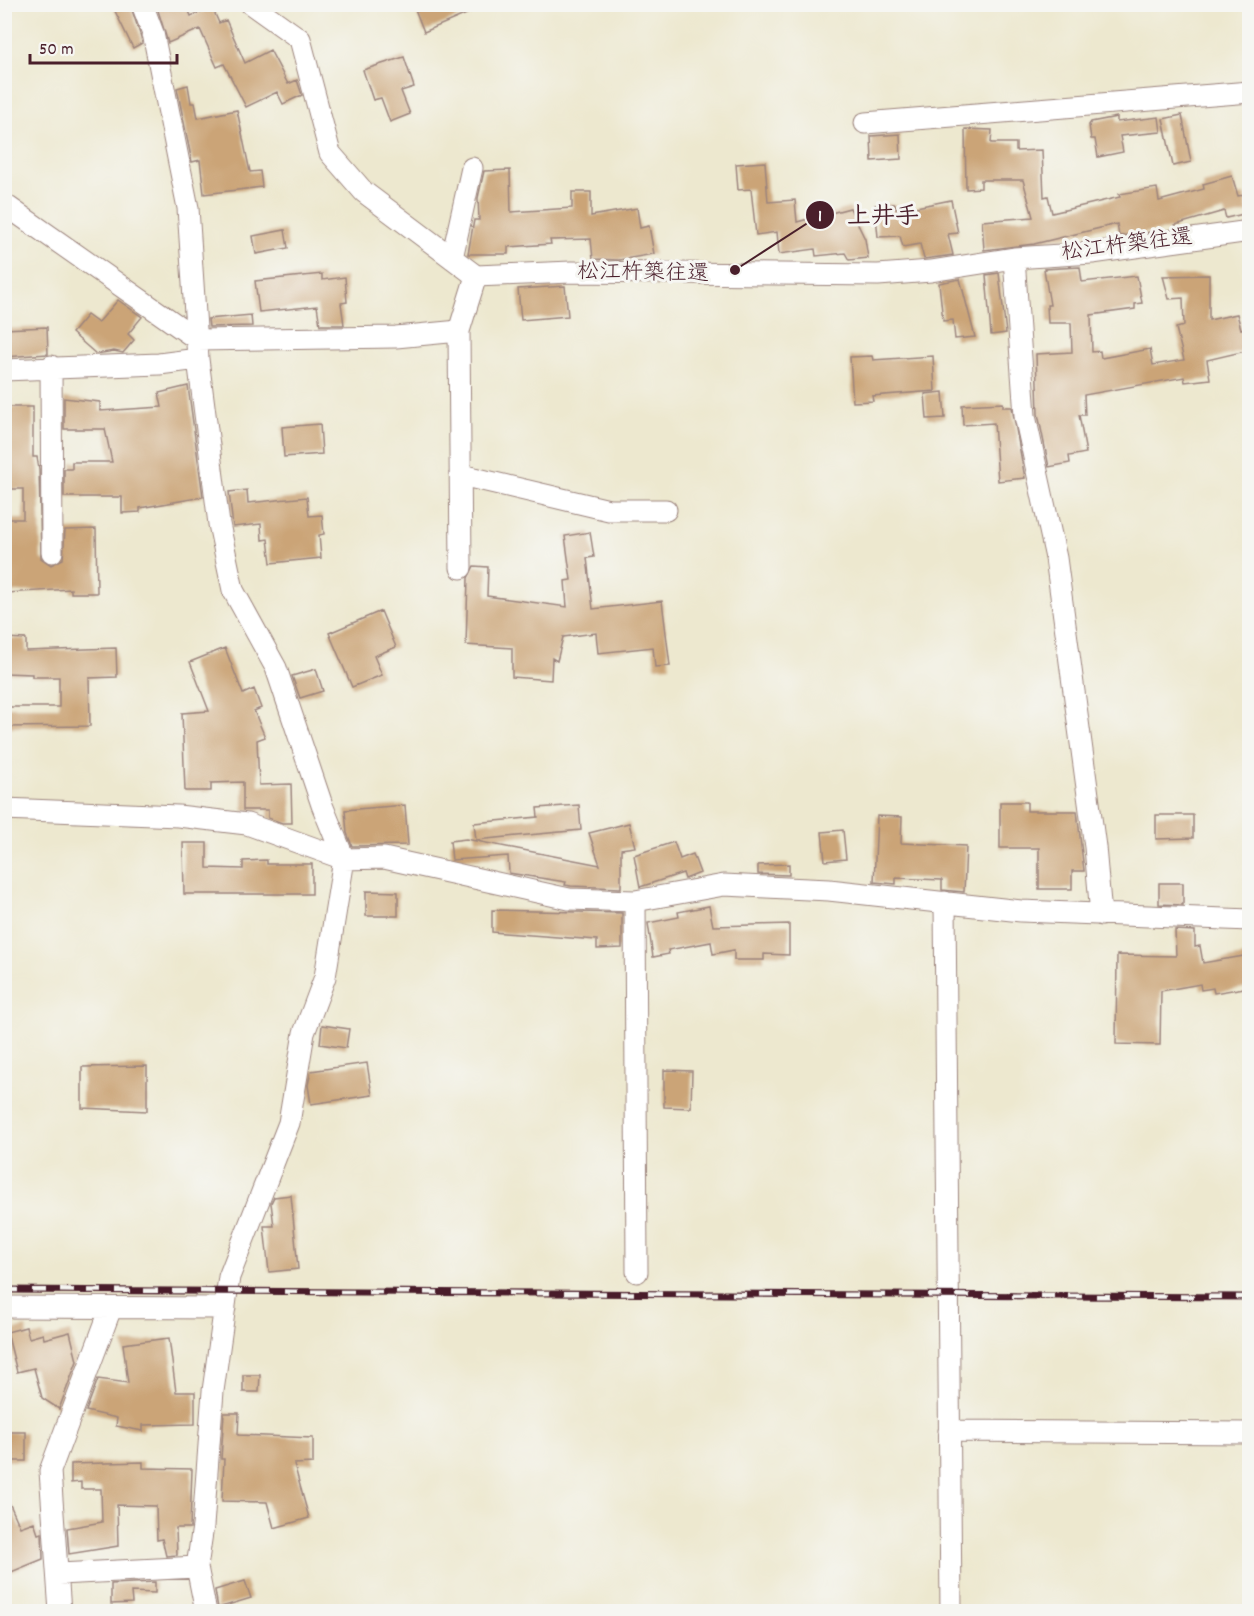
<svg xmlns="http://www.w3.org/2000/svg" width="1254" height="1616" font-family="Dekko,'Klee One',sans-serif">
<rect width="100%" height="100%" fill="#f6f6f2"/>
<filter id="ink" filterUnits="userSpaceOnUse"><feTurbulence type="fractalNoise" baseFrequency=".0167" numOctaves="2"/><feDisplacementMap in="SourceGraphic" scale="12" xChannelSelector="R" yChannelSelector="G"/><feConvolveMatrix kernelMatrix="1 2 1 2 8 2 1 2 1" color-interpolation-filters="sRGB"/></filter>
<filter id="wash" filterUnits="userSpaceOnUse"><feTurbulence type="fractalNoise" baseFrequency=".008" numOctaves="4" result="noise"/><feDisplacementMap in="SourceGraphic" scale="24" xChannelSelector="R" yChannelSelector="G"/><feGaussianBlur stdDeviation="1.35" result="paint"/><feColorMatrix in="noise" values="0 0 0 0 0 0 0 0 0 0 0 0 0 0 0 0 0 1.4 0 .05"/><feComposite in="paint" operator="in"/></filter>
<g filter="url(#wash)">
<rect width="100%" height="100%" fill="#ede8cf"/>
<g id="blocks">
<!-- building -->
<path fill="#cba477" d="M123 4H130L141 37 142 43 133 48 114 9Z
M163 4H186L191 16 212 7 219 23 226 20 245 63 270 50 288 84 297 80 302 95 283 104 277 92 246 107 224 64 217 67 200 29 168 43 157 7Z
M413 4H488V5L424 32Z
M404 57 414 87 401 91 410 114 390 122 381 98 373 100 363 70Z
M188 85 191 103H195L198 118 237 110 250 172 260 171 262 187 204 194 200 160 192 162 177 88Z
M1182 115 1191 162 1173 166 1163 119Z
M1117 117V122L1159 117 1161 132 1120 136 1123 152 1098 157 1095 139H1091L1089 125 1091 122Z
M965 129 992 130 991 143H1016V151L1042 150 1044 197 1048 196 1052 213 1120 197 1119 194 1157 188 1159 201 1204 189 1203 184 1232 176 1238 196 1244 195 1248 213 1226 218 1224 211 1175 225V229L1119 236 1117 224 1034 244 984 250 982 221 1033 217 1023 180H981V188L966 189Z
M900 134 901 159 872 161 871 136Z
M765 162 768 202 795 200 797 222 850 208 865 239 868 258 849 260 845 253 816 256 815 249 779 254 777 232 756 235 751 189 738 190 736 164Z
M510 170 511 212 572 208V192H591V216L637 208 640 228 649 226 654 254 619 260 593 259 591 239 550 240 551 244 508 247V254H468L474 220H479L478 198 484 171Z
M951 200 958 233 948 234 953 255 924 259 920 244 903 247 900 236 878 237 875 205 895 204 897 211Z
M285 230 288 248 256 254 253 236Z
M1080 267 1082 282 1137 276 1142 303 1135 304V309L1091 315 1092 352 1100 351 1101 358 1150 349 1153 365 1184 360 1176 328 1184 326 1183 298 1169 299 1163 276 1209 275V320L1237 314 1241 329 1250 327V350L1207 360 1210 379 1185 382 1184 377 1084 395 1085 415H1079L1086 453 1069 456 1070 463 1049 467 1038 414 1036 354 1072 352 1071 323H1048L1047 305H1050L1044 269Z
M999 273 1006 333 991 335 986 275Z
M322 274V280L345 277 347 302 341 303 344 325H320L317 306 259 312 255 281Z
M960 279 975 337 955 339 953 320 943 321 939 283Z
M565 286 568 316 521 320 518 289Z
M118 300 142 317 128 334 134 340 123 353 114 351 96 354 72 333 87 315 98 323Z
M251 315 252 326 209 327 208 319Z
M47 327 48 354 4 357V329Z
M872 356 873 360 933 356 935 391 872 396 873 401 853 402 850 357Z
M188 386 203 497 140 508V512L122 513V497H64V469H72V462H112L105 429H64V398L100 402V411L162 407 159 393Z
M943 392 945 418 927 419 925 394Z
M1003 403V407H1012L1025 478 998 481 994 423 963 425 962 405Z
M4 407H33V457H37L39 469 41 558 51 565 63 559 65 530 96 529 97 593H71V589L6 593 4 519H23V489H9V483H4Z
M320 424 322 454 284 457 282 427Z
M247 490 248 503 307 497 309 516 322 515 324 534 319 535 321 558 271 563 268 539 262 540 261 524 233 527 229 492Z
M590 532 594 557 587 558 593 609 662 601 670 666 655 667 653 647 598 653 596 633 563 637 557 661 552 658 551 680 512 677V648L466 645 468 578 474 566 488 567 487 596 567 607 565 581 571 580 565 536Z
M381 611 396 647 374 656 382 675 352 687 329 633Z
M4 638 26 639V651L116 648 117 677 89 678 90 726 4 727V707H59V677H32V674L4 673Z
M225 648 243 694 254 689 261 708 254 711 265 737 257 740 259 785 291 784 292 823H282L268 818V810H243V782L211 783V791H185L182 713 209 711 190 662Z
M316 669 323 691 300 698 292 676Z
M1000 802H1027V811H1077L1084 871H1072V889H1039V848H1000Z
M405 805 408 845 352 846 347 833 345 810Z
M579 805 581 830 476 840 474 823 538 817 537 808Z
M1156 815H1193V838L1156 839Z
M877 816 902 817 901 843 966 846 964 892 942 890V880L896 878V884L874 882Z
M629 823 635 847 621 849V888L571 886 565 885 566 882 509 873 508 856 452 860 450 841 466 839 600 865 589 833Z
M843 830 846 859 825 861 822 832Z
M674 842 680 859 693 854 700 873 685 879 683 873 640 887 634 855Z
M183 843H207V868L243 869V861L267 860V864H312V894H184Z
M789 864V875L758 874V865Z
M1159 883H1183V905L1159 904Z
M366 891 398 892V916H366Z
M709 906 713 926 789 924V955L764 954V960H734V950L713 954 711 942 668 950 669 954 653 957 648 923 679 917 678 912Z
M492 910 622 913V948L597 949V940L492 932Z
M1175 930 1195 931V947L1200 946 1203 963 1250 955V987L1214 993 1213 988 1201 990 1200 984 1161 991 1160 1045 1116 1044 1117 955 1176 956Z
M322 1025 349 1029 346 1048 320 1044Z
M367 1063 372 1095 311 1104 308 1085 311 1071Z
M147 1066V1111L82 1108V1067Z
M664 1070 692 1071 691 1108 664 1107Z
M291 1195 298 1269 269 1272 264 1226H274L271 1203 274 1197Z
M26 1327 29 1338 43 1334 44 1339 70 1332 77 1361 59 1409 42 1398 34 1368 17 1372 7 1332Z
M169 1338 176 1392H195V1424L143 1425V1431L116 1426 117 1418 86 1411 98 1379 128 1383 123 1344Z
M243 1375H260L259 1392H243Z
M224 1413H239L238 1435 313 1438V1463L294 1464 309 1518 274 1528 267 1502 222 1501 224 1459H221Z
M4 1432H26V1461H4Z
M143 1462V1468L192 1469 190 1528H176L177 1555 166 1556 162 1539 157 1540 156 1506 117 1505 118 1546 69 1554 67 1528 102 1522 101 1489H81V1482L71 1483V1464Z
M4 1491 20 1527 34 1522 38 1534 42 1533 43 1559 4 1575Z
M245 1581 251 1598 218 1608 215 1590Z
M155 1582V1593L131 1592 132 1603 111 1604V1584Z"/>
</g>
</g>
<g filter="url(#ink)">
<use href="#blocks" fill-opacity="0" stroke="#9c847d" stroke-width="1.5"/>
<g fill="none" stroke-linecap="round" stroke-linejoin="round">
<!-- minor casing -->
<g stroke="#9c847d" stroke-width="23">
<path id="minor" d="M142 4 153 33 188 208 198 359 219 524 233 590 276 668 322 805 344 859 325 977 304 1033 289 1123 229 1277 213 1391 203 1526 197 1567 206 1612
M251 4 300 39 330 153 364 192 476 276 571 272 878 275 931 271 1014 258 1092 253 1250 231
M865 123 1250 92
M4 204 198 340 396 337 459 331 476 276
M452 258 472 168
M1014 258 1025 416 1056 558 1095 847 1101 915
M459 331 461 568
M51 366 52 552
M4 370 159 364 198 359
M461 475 609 510H666
M4 809 178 816 247 824 344 859 384 858 569 899 635 901 724 885 829 890 1021 911 1250 920
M635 901 637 1272
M945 902 951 1612
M4 1307 225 1308
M949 1431 1250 1433
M59 1574 197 1567
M60 1612 50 1471 111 1308"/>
</g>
<!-- minor -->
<use href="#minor" stroke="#fff" stroke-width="21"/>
<!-- rail casing -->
<g stroke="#4a1f2b" stroke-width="7">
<path id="rail" d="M4 1290 1250 1297"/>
</g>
<!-- rail -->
<use href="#rail" stroke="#f6f6f2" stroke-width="4.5" stroke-dasharray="14" stroke-linecap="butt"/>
</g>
</g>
<g text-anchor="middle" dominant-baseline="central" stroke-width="6" stroke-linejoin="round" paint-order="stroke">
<!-- street labels -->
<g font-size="22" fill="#4a1f2b" stroke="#f6f6f2">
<text transform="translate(1127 246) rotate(-7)">松江杵築往還</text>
<text transform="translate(643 274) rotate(1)">松江杵築往還</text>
</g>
</g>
<!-- callouts -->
<path fill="none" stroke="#4a1f2b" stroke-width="2" d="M735 270L820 215"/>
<g fill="#4a1f2b" stroke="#f6f6f2" stroke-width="2">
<circle cx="735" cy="270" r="6"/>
<circle cx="820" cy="215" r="15"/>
</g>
<g font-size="18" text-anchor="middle" font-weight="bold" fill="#fff">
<text x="820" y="221">1</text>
</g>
<g font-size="24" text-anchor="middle" font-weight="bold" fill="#4a1f2b" stroke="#f6f6f2" stroke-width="6" stroke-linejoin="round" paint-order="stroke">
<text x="883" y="223">上井手</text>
</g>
<!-- margin -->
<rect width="1254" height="1616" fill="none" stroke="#f6f6f2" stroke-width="24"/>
<!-- scale -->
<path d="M30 54v9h147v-9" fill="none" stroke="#4a1f2b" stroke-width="3"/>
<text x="39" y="54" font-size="18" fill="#4a1f2b" stroke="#f6f6f2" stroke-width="4.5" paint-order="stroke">50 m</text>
</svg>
